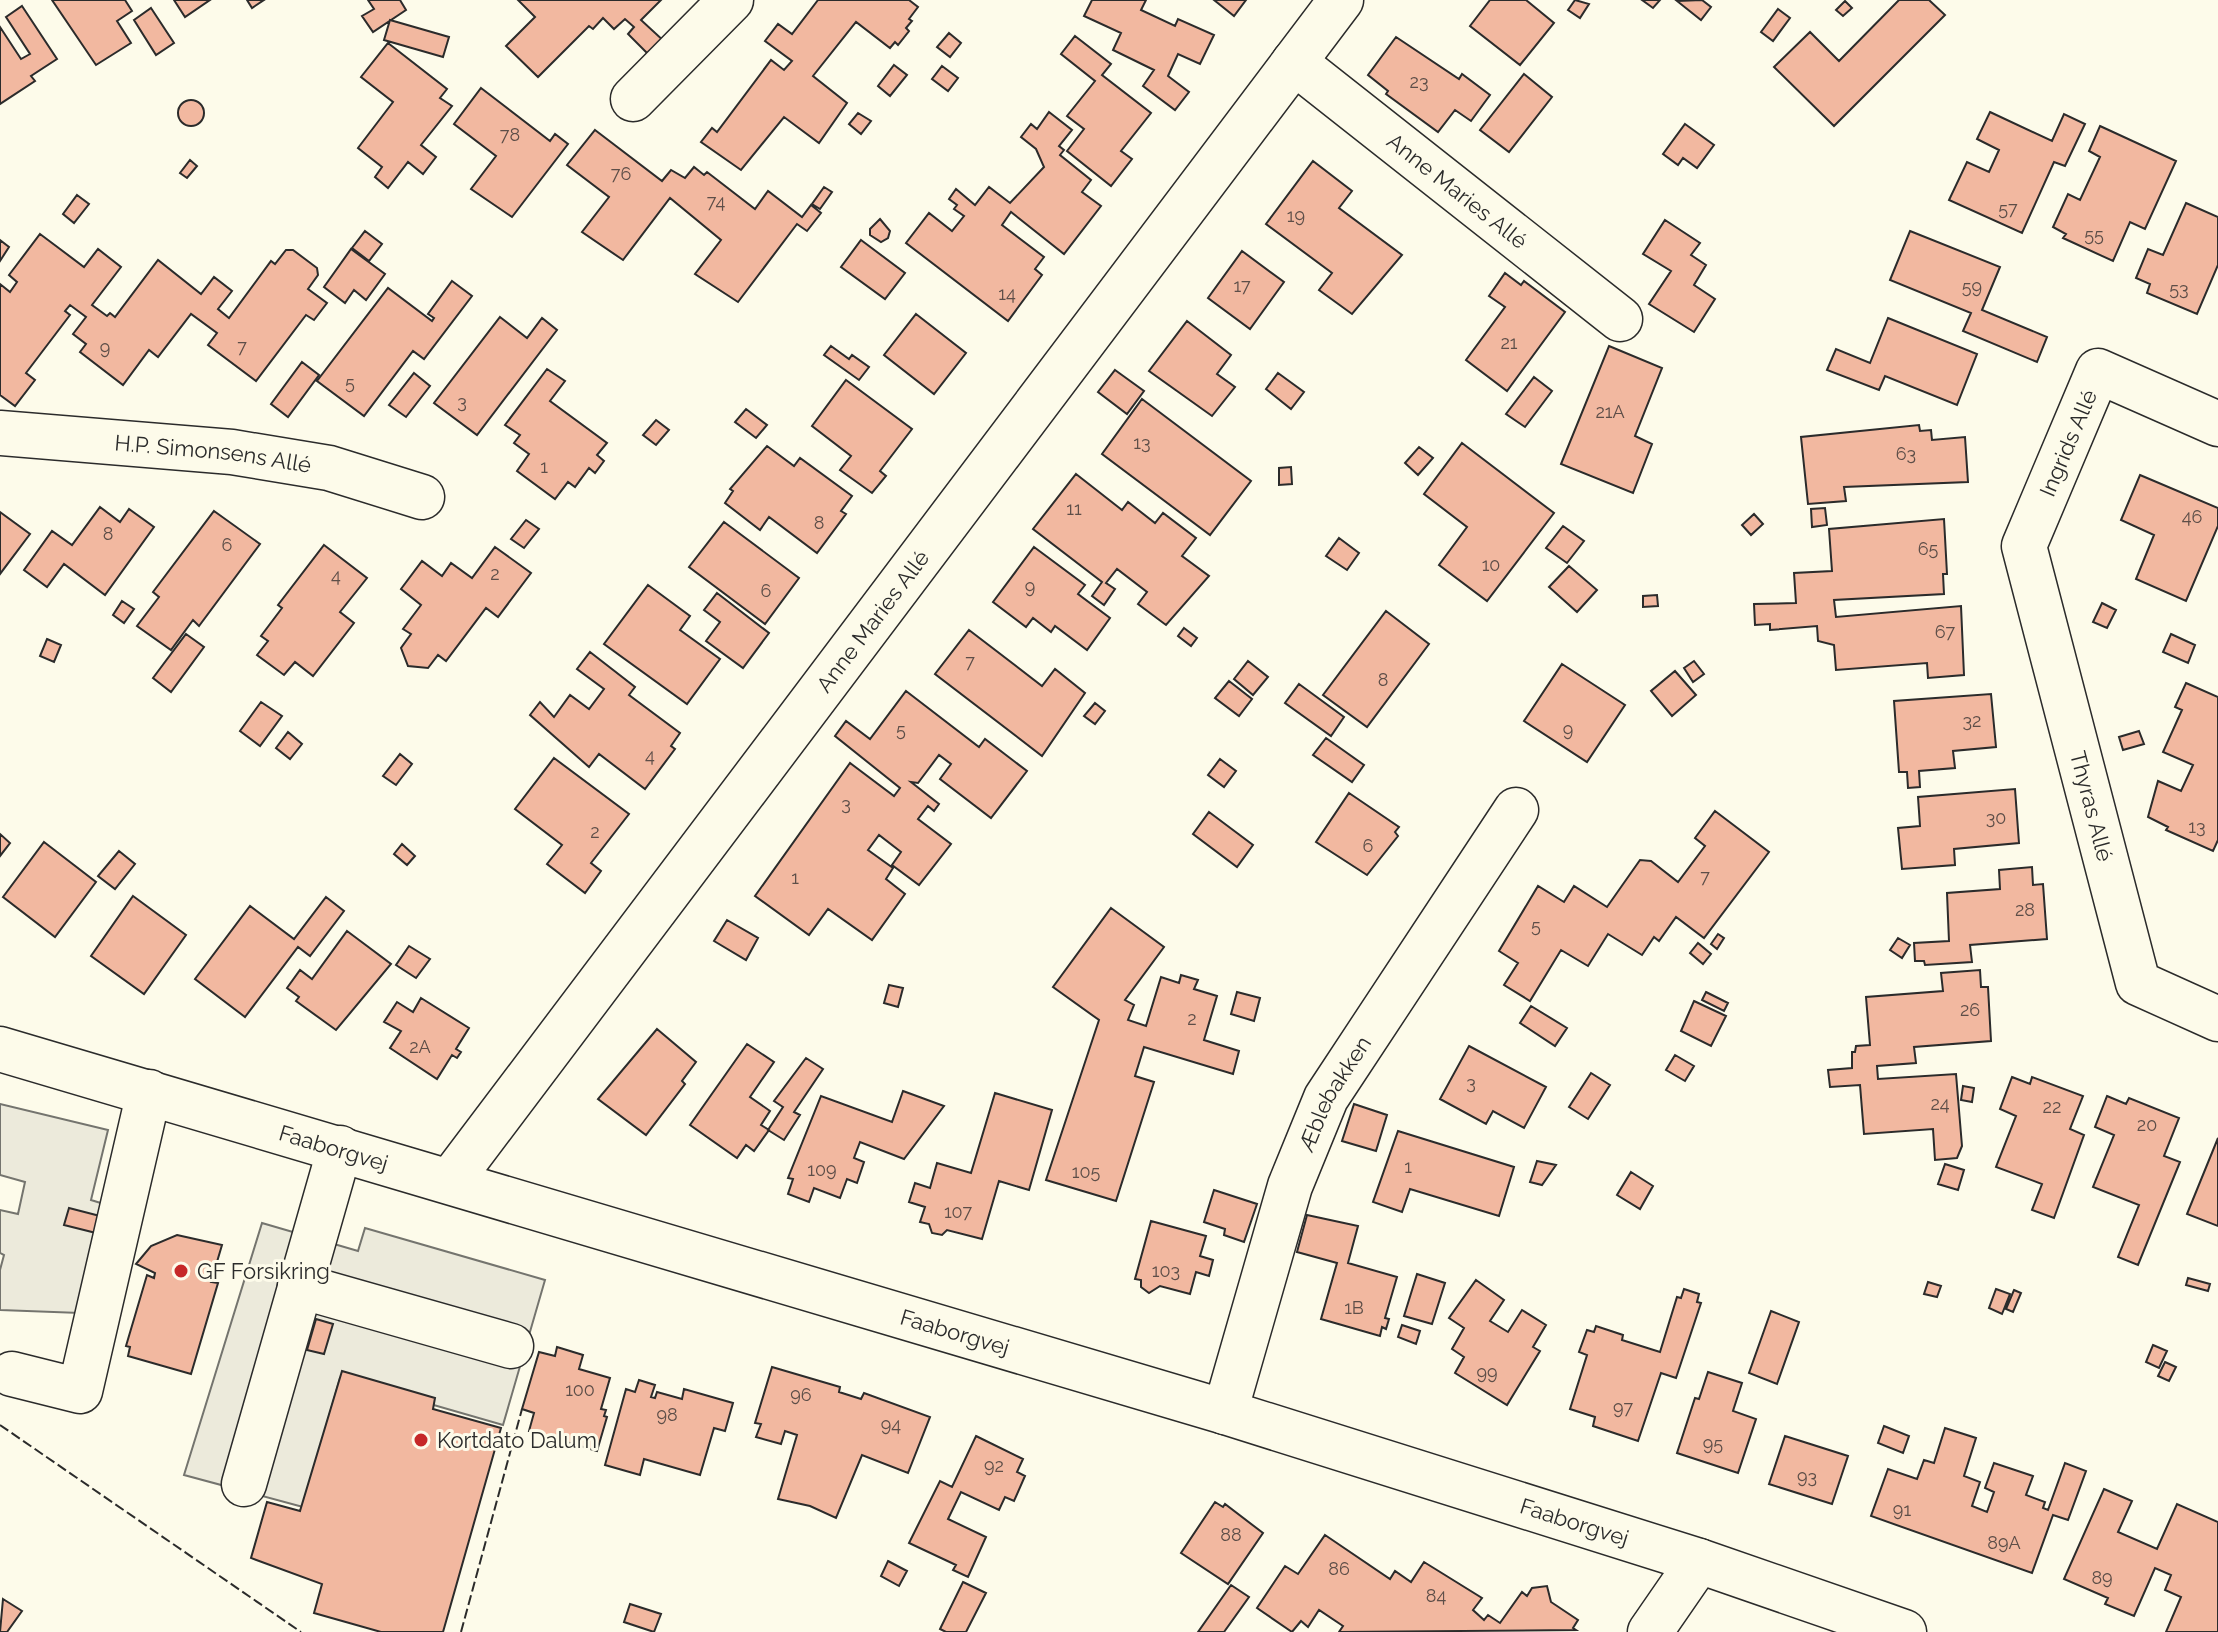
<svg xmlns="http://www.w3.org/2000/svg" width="2218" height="1632" font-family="Raleway,sans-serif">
<rect width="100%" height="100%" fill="#fdfbea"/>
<!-- parking -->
<path fill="#eceadb" stroke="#74746e" stroke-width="2" d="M0 1104 108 1130 91 1200 104 1204 80 1313 0 1310V1270L4 1255 0 1253V1210L18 1214 25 1182 0 1175Z
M262 1223 358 1251 365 1228 545 1280 503 1425 340 1378 303 1507 184 1475Z"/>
<!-- building -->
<path fill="#f2b8a0" stroke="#2b2b2b" stroke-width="2" d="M52 0H125L132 11 117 21 131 43 96 65Z
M174 0H210L185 17Z
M247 0H264L252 8Z
M368 0H400L406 10 373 32 362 16 374 9Z
M518 0H661L641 20 666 43 652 58 628 34 634 27 625 19 614 29 603 18 593 29 589 26 538 77 506 46 535 17Z
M818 0H909L918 7 909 19 912 21 906 28 909 31 898 45 895 42 890 48 856 22 813 76 847 103 819 143 784 117 741 170 701 142 712 128 717 132 771 60 784 70 792 61 765 41 778 24 792 34Z
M1092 0H1146L1141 10 1175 26 1178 19 1214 35 1200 64 1178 54 1168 76 1189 92 1175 110 1143 86 1154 70 1113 50 1121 33 1084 16Z
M1214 0H1246L1234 16Z
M1490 0H1526L1554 23 1520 65 1470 26Z
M1575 0 1589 4 1580 18 1568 10Z
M1642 0H1660L1653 8Z
M1702 0 1711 7 1701 20 1677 1Z
M1899 0H1929L1945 15 1834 126 1774 67 1810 32 1839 61Z
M1845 1 1852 8 1843 16 1836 10Z
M22 6 57 59 31 76 35 81 0 104V27L21 59 30 54 6 17Z
M151 8 174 43 156 55 134 20Z
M1778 9 1790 18 1773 41 1761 32Z
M390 20 449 37 443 57 384 40Z
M949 33 961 43 950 57 937 47Z
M1075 36 1111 64 1102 75 1151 113 1121 151 1132 159 1111 186 1067 151 1084 129 1067 116 1095 81 1061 54Z
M1396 37 1459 79 1462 74 1490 95 1471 121 1455 110 1438 132 1386 94 1388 91 1368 75Z
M388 43 447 89 440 98 452 106 421 145 436 157 423 174 408 162 388 188 375 177 382 167 358 148 393 102 361 77Z
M894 65 907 75 890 96 878 86Z
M942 66 958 78 948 91 932 79Z
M1524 74 1552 97 1509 152 1480 130Z
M481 88 550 141 555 134 568 144 512 217 471 189 496 156 454 124Z
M178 113a13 13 0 1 1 26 0a13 13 0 1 1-26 0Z
M1049 112 1072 130 1059 146 1064 150 1060 155 1091 180 1082 192 1101 206 1064 254 1011 212 1002 225 1044 257 1035 269 1042 275 1008 321 906 243 929 213 952 231 964 216 954 209 957 205 949 199 956 189 975 205 989 187 1010 203 1044 167 1036 149 1021 137 1031 124 1037 129Z
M1990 112 2052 141 2064 114 2085 124 2065 166 2054 162 2022 233 1949 200 1967 162 1989 172 1999 150 1977 139Z
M858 113 871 121 861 134 849 124Z
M1685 124 1714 145 1697 168 1683 158 1678 165 1663 154Z
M2100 126 2176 161 2145 229 2130 222 2113 261 2063 238 2066 234 2053 227 2068 194 2080 200 2100 157 2089 151Z
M595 130 662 181 671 170 685 178 694 167 704 175 707 172 755 209 768 191 802 217 811 205 821 213 807 231 797 224 738 302 695 274 721 240 670 198 623 260 582 232 609 197 567 165Z
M190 160 197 166 187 178 180 173Z
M1313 161 1352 191 1339 208 1402 255 1352 314 1319 290 1332 273 1266 224Z
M824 187 832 192 820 209 812 204Z
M77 195 89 204 74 223 63 214Z
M2186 203 2218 217V265L2197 314 2147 293 2150 284 2136 278 2148 249 2163 255Z
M880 219 890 231 888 238 881 242 870 235V229Z
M1665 220 1700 243 1691 255 1706 265 1694 285 1715 299 1694 332 1649 304 1671 271 1643 254Z
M365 231 382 244 369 261 352 248Z
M1910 231 2000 267 1982 310 2047 337 2037 362 1963 331 1971 313 1890 280Z
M40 234 84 267 98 249 121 267 92 305 107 316 110 313 115 317 158 260 201 294 214 277 232 291 218 309 229 318 271 261 275 264 286 250H293L317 268 318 275 308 289 327 303 314 320 306 315 256 381 208 345 217 333 191 314 158 357 149 350 123 385 80 352 86 344 73 334 86 317 70 305 65 311 70 315 26 373 35 380 15 406 0 395V284L10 292 17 282 9 275Z
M0 240 9 247 0 261Z
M861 240 905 273 885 299 841 267Z
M351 249 385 274 366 300 354 290 345 303 324 287Z
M1242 251 1284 282 1250 329 1208 298Z
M1505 273 1521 285 1524 281 1565 312 1507 391 1466 360 1505 307 1489 296Z
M452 281 472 296 424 359 413 351 364 416 317 381 388 288 432 321 434 318 428 314Z
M916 314 966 353 934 394 884 355Z
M500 317 527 338 542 318 557 330 477 435 434 403Z
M1888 318 1977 354 1957 405 1885 376 1879 390 1827 370 1836 349 1870 363Z
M1187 321 1231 355 1217 374 1235 387 1212 416 1149 371Z
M831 346 849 359 852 355 869 367 859 380 824 355Z
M1609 346 1662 368 1635 436 1652 444 1633 493 1561 464Z
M302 362 319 375 288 417 271 404Z
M547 369 565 381 550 401 607 443 597 455 604 461 595 473 589 468 575 487 568 482 555 499 517 471 529 454 514 443 520 435 505 425Z
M1115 370 1144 391 1127 414 1098 392Z
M414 373 430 386 406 417 389 405Z
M1278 373 1304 392 1291 409 1266 389Z
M1534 377 1552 391 1525 427 1506 414Z
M846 380 912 429 880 471 886 476 872 493 840 470 851 456 812 426Z
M1142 399 1251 481 1210 535 1102 454Z
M746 409 767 425 756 438 735 422Z
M656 420 669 430 656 445 643 435Z
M1919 425 1920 431 1931 430 1932 440 1965 437 1968 482 1844 487 1846 501 1808 504 1801 437Z
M1462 443 1554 513 1487 601 1439 565 1467 527 1424 494Z
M767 446 794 466 800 458 852 496 841 511 846 514 817 553 769 517 760 530 725 503 733 491 730 489Z
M1419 447 1433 458 1418 475 1405 463Z
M1291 467 1292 484 1279 485V468Z
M1076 474 1122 510 1128 502 1155 523 1163 513 1196 538 1182 556 1209 576 1166 625 1138 604 1147 592 1117 569 1106 583 1115 589 1104 605 1092 596 1102 582 1033 529Z
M2140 475 2218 508V526L2186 601 2136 579 2154 535 2121 520Z
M100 507 120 522 129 509 154 527 105 595 64 564 47 587 24 570 52 531 72 545Z
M1825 508 1827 525 1812 527 1811 509Z
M214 511 260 544 199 626 193 620 171 650 137 626 159 597 153 592Z
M0 512 30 534 0 574Z
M1754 514 1763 524 1751 535 1742 525Z
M1944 519 1947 574H1943L1944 594 1834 600 1836 617 1961 606 1964 675 1928 678 1927 663 1836 670 1834 645 1818 641 1817 626 1770 630V624L1755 625 1754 604 1796 603 1794 573 1832 571 1829 529Z
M526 520 539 529 524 548 511 539Z
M724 522 799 578 765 624 689 567Z
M1563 526 1584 541 1567 563 1546 548Z
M1339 538 1359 553 1347 570 1326 556Z
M324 545 367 578 340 612 354 623 313 676 295 662 284 675 257 655 268 641 261 636 282 608 278 605Z
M495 547 531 573 498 617 486 608 446 661 438 655 428 668 408 666 401 648 411 634 403 629 421 605 401 589 422 561 442 576 451 563 472 578Z
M1034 547 1085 585 1078 594 1110 618 1087 650 1055 626 1051 632 1033 618 1026 627 993 602Z
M1569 566 1597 590 1577 612 1549 587Z
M648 585 690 616 680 630 720 659 687 704 604 644Z
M717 593 769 633 743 668 706 641 720 622 704 610Z
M1657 595 1658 606 1643 607V596Z
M122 601 134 609 124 623 113 615Z
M2102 603 2116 610 2107 628 2093 622Z
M1386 611 1429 644 1367 727 1323 695Z
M1184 628 1197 638 1191 646 1178 636Z
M969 630 1042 686 1055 669 1085 693 1042 756 935 674Z
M186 634 204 647 171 692 153 678Z
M2171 634 2195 645 2188 663 2163 652Z
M47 639 61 645 54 662 40 656Z
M590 652 635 687 629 695 680 733 671 746 675 749 645 789 599 754 589 767 530 715 540 702 554 717 570 695 589 709 604 689 577 669Z
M1248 661 1268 677 1253 695 1234 679Z
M1694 661 1704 674 1693 682 1684 668Z
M1562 664 1625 705 1587 762 1524 721Z
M1675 671 1696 695 1672 716 1651 691Z
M1229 681 1252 699 1239 716 1215 698Z
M2186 683 2218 697V840L2213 851 2166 830 2168 827 2148 817 2158 781 2181 791 2193 765 2163 752 2182 710 2175 707Z
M1299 684 1344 717 1331 736 1285 703Z
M906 691 979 747 985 739 1027 771 991 818 940 779 951 764 939 755 918 783 911 782 939 804 934 811 928 806 918 819 951 844 919 885 892 865 901 852 879 835 868 850 893 868 886 879 905 894 872 940 828 909 809 935 755 896 850 763 894 796 900 788 835 736 846 721 870 739Z
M1991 694 1996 747 1953 751 1955 768 1919 771 1920 787 1908 788 1907 772H1899L1894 701Z
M261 702 282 716 260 746 240 731Z
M1095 703 1105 711 1095 724 1084 716Z
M2139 731 2144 744 2123 750 2119 737Z
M288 732 302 744 290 759 276 748Z
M1326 738 1364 765 1352 782 1313 755Z
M400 754 412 764 396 785 383 776Z
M554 758 629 814 591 863 601 871 585 893 547 864 562 845 515 809Z
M1220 759 1236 771 1224 787 1208 775Z
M2015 789 2019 843 1954 849 1955 865 1902 869 1898 828 1920 826 1918 797Z
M1349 793 1399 827 1395 832 1398 836 1367 875 1316 842Z
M1715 811 1769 852 1704 938 1676 917 1659 941 1654 937 1642 955 1608 934 1588 966 1561 950 1530 1001 1504 985 1518 963 1499 951 1538 886 1564 902 1574 886 1607 907 1640 860 1651 861 1678 882 1705 846 1695 838Z
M1209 812 1253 845 1237 867 1193 834Z
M0 834 10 843 0 856Z
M44 842 96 882 55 937 3 897Z
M402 844 415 856 407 865 394 854Z
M119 851 135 864 115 889 98 876Z
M2032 867 2033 885 2043 884 2047 939 1970 945 1972 962 1925 965 1924 961H1915L1914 943 1949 941 1947 893 2000 889 1999 870Z
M133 896 186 935 144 994 91 956Z
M326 897 344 911 310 956 298 947 245 1017 195 979 250 906 294 939Z
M1111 908 1164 947 1125 1000 1134 1005 1128 1020 1146 1026 1161 977 1179 983 1181 975 1198 980 1194 989 1217 996 1204 1040 1239 1051 1233 1074 1144 1047 1135 1076 1154 1082 1116 1201 1046 1180 1099 1020 1053 987Z
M727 920 758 938 746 960 714 941Z
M347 931 391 964 336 1030 296 1001 299 997 287 988 300 970 312 979Z
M1718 934 1724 938 1717 949 1711 944Z
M1898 938 1910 945 1902 958 1890 950Z
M1698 943 1711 954 1703 964 1690 953Z
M409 946 430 959 416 978 396 965Z
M1980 970 1981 987H1988L1991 1041 1914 1047 1916 1063 1877 1066 1878 1079 1956 1074 1962 1146 1957 1158 1935 1160 1933 1129 1864 1134 1860 1085 1830 1087 1828 1070 1852 1068V1052H1855L1856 1046 1870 1045 1866 997 1943 991 1941 973Z
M889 985 903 988 898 1007 884 1003Z
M1237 992 1260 998 1254 1021 1231 1014Z
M1706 992 1728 1003 1724 1011 1702 1000Z
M421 998 469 1028 456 1049 461 1052 457 1058 452 1055 437 1079 390 1048 401 1031 384 1022 397 1002 413 1012Z
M1694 1001 1726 1016 1711 1046 1681 1031Z
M1531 1006 1567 1028 1555 1046 1520 1023Z
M657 1029 696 1062 682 1081 685 1084 646 1135 598 1099Z
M747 1044 774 1062 750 1097 770 1111 761 1125 769 1130 754 1151 746 1145 737 1158 690 1125Z
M1469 1046 1546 1087 1524 1128 1493 1111 1486 1124 1440 1099Z
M1675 1055 1694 1066 1685 1081 1666 1070Z
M806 1058 823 1069 794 1112 800 1115 784 1140 768 1130 783 1107 774 1101Z
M1591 1073 1610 1085 1588 1119 1569 1107Z
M2012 1077 2030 1084 2032 1077 2083 1096 2070 1129 2084 1135 2054 1218 2032 1210 2042 1184 1996 1167 2016 1116 2000 1109Z
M1963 1086 1974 1088 1972 1102 1961 1100Z
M903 1091 944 1106 904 1159 860 1142 854 1158 864 1162 857 1183 847 1179 840 1198 814 1188 809 1202 788 1194 793 1179 788 1178 821 1096 892 1122Z
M995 1093 1052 1110 1029 1190 999 1181 982 1239 947 1230 942 1235 932 1233 929 1224 920 1222 925 1207 909 1202 915 1183 930 1188 937 1163 971 1173Z
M2107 1096 2126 1104 2129 1098 2179 1118 2164 1156 2180 1162 2138 1265 2118 1257 2139 1205 2093 1187 2114 1135 2095 1127Z
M1354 1104 1387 1115 1376 1151 1342 1141Z
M1398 1131 1514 1167 1499 1216 1410 1189 1402 1212 1373 1202Z
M2218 1138V1226L2187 1214Z
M1537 1161 1556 1165 1542 1185 1530 1182Z
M1945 1164 1964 1170 1958 1190 1938 1184Z
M1631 1172 1653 1186 1640 1209 1617 1195Z
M1214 1190 1257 1204 1244 1242 1224 1235 1225 1229 1204 1222Z
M69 1208 100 1216 96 1233 64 1225Z
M1307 1215 1358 1226 1348 1263 1397 1277 1385 1318 1389 1319 1386 1329 1382 1327 1380 1336 1321 1319 1337 1263 1297 1252Z
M1151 1221 1206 1236 1200 1256 1213 1260 1209 1276 1196 1272 1190 1294 1160 1286 1149 1293 1141 1287V1280L1135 1279Z
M177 1235 222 1245 211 1282 218 1283 191 1374 128 1356 130 1347 126 1346 147 1275 154 1278 155 1273 136 1264 151 1246Z
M1417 1274 1445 1283 1432 1324 1404 1316Z
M2188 1278 2210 1284 2208 1291 2186 1285Z
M1476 1280 1504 1300 1490 1321 1508 1332 1522 1310 1546 1325 1533 1347 1540 1351 1507 1405 1455 1373 1464 1357 1452 1349 1464 1328 1449 1318Z
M1928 1282 1941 1286 1937 1297 1924 1294Z
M1684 1289 1699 1294 1697 1302 1701 1303 1676 1378 1661 1373 1638 1441 1593 1426 1595 1417 1570 1409 1587 1355 1579 1352 1587 1330 1594 1332 1596 1326 1623 1335 1622 1340 1660 1352 1677 1297 1681 1298Z
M1996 1289 2010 1294 2002 1314 1989 1308Z
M2014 1290 2021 1293 2013 1312 2006 1309Z
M1771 1311 1799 1322 1777 1384 1749 1373Z
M316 1319 333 1324 324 1354 307 1350Z
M1402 1325 1420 1331 1416 1344 1398 1337Z
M2153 1345 2167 1351 2159 1368 2146 1362Z
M557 1347 583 1355 579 1369 610 1378 601 1409 606 1410 604 1416 607 1417 597 1451 529 1431 534 1413 522 1409 539 1352 555 1356Z
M2165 1362 2176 1367 2169 1381 2158 1376Z
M772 1367 840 1387 839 1392 861 1399 864 1393 930 1417 908 1473 862 1455 836 1518 810 1506 778 1499 797 1435 785 1431 781 1444 756 1437 761 1424 755 1423Z
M342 1371 435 1398 433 1409 501 1428 443 1632H381L314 1613 322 1584 251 1558 267 1502 300 1511Z
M1708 1372 1742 1383 1733 1411 1756 1419 1738 1473 1677 1453 1695 1398 1699 1399Z
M639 1380 655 1385 651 1397 655 1398 657 1392 682 1399 684 1389 733 1403 725 1431 714 1428 700 1475 644 1459 640 1475 605 1465 626 1389 635 1392Z
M1884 1426 1909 1436 1903 1453 1878 1443Z
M1945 1428 1976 1438 1964 1476 1980 1482 1972 1506 1987 1512 1994 1492 1985 1488 1994 1463 2033 1476 2026 1495 2045 1502 2043 1508 2048 1510 2065 1463 2086 1471 2068 1520 2053 1515 2032 1573 1871 1516 1888 1469 1917 1479 1924 1460 1934 1463Z
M976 1436 1023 1459 1017 1472 1025 1476 1014 1501 1005 1497 999 1510 961 1492 948 1519 986 1537 968 1577 953 1570 956 1565 909 1543 940 1481 952 1487Z
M1785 1436 1848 1456 1832 1504 1769 1484Z
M2104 1489 2132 1501 2118 1532 2157 1549 2177 1504 2218 1522V1632H2166L2181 1597 2165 1590 2171 1575 2155 1568 2134 1616 2105 1604 2108 1598 2064 1579Z
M1215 1502 1223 1507 1225 1504 1263 1533 1228 1584 1181 1553Z
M1325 1535 1390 1579 1395 1571 1411 1582 1424 1562 1482 1598 1473 1610 1484 1620 1488 1615 1500 1623 1522 1592 1527 1596 1532 1588 1547 1586 1551 1602 1578 1620 1573 1628 1576 1630 1339 1632 1343 1626 1319 1610 1308 1627 1301 1621 1292 1632 1257 1608 1285 1566 1298 1574Z
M888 1561 907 1571 899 1586 881 1576Z
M963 1582 986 1593 966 1632H946L940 1629Z
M1231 1585 1249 1597 1224 1632H1198Z
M3 1599 22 1611 7 1632H0Z
M630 1604 661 1614 654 1632 624 1622Z"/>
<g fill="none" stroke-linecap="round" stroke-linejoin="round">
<!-- minor casing -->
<g stroke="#2b2b2b" stroke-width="47">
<g id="minor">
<path id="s1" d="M1294 62 1620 319"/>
<path d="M633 99 731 0"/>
<path id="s2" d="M2218 424 2098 371 2024 546 2138 983 2218 1019"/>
<path id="s3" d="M0 433 232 452 329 468 422 497"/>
<path id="s4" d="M451 1180 1341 0"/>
<path d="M300 1286 511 1346"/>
<path d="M12 1374 80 1391 149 1092"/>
<path id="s5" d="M1225 1412 1290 1186 1326 1098 1516 810"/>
<path d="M244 1484 340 1148"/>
<path d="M1650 1632 1699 1561"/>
</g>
</g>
<!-- major casing -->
<g stroke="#2b2b2b" stroke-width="47">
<g id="major">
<path id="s6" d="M0 1049 1225 1412 1699 1561 1904 1632"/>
</g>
</g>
<!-- minor -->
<use href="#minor" stroke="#fdfbea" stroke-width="44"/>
<!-- major -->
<use href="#major" stroke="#fdfbea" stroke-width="44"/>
<!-- fence -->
<path stroke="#2b2b2b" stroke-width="2" stroke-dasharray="10 4" stroke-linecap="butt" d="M0 1425 301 1632
M461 1632 522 1409"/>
</g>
<!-- markers -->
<g fill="#c62828" stroke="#fdfbea" stroke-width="3">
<circle cx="181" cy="1271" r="8"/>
<circle cx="421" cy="1440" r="8"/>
</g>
<g text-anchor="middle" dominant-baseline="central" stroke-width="6" stroke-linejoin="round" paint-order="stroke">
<!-- number labels -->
<g font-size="18" fill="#5d4e48">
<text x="1419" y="81">23</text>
<text x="510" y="134">78</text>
<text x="621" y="173">76</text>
<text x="716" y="201">74</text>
<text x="2008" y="208">57</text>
<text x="1296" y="215">19</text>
<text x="2094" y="234">55</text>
<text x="1242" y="285">17</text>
<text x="1972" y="286">59</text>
<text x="2179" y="288">53</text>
<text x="1007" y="293">14</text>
<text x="1509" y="342">21</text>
<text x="242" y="346">7</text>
<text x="105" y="347">9</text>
<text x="350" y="382">5</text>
<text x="462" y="401">3</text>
<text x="1610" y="411">21A</text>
<text x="1142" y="442">13</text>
<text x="1906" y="453">63</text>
<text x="544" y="466">1</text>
<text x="1074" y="508">11</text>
<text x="2192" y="516">46</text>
<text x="819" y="522">8</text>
<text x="108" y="533">8</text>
<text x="227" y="544">6</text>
<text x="1928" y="548">65</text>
<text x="1491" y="564">10</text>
<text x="495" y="573">2</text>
<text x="336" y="575">4</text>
<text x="1030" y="586">9</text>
<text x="766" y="590">6</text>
<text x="1945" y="631">67</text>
<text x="970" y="661">7</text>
<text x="1383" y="679">8</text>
<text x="1972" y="720">32</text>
<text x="901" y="729">5</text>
<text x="1568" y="729">9</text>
<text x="650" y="755">4</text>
<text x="846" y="803">3</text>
<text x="1996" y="817">30</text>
<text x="2197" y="826">13</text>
<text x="595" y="831">2</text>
<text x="1368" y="845">6</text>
<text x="1705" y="876">7</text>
<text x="795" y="877">1</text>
<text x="2025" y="909">28</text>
<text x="1536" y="925">5</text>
<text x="1970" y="1009">26</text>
<text x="1192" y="1018">2</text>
<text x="420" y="1046">2A</text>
<text x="1471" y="1082">3</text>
<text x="1940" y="1103">24</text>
<text x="2052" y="1106">22</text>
<text x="2147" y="1124">20</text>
<text x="1408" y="1166">1</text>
<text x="822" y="1169">109</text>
<text x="1086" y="1171">105</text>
<text x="958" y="1211">107</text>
<text x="1166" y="1270">103</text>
<text x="1354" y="1307">1B</text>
<text x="1487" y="1372">99</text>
<text x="580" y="1389">100</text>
<text x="801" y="1394">96</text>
<text x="1623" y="1407">97</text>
<text x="667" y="1414">98</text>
<text x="891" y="1424">94</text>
<text x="1713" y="1443">95</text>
<text x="994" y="1465">92</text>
<text x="1807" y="1476">93</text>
<text x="1902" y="1509">91</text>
<text x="1231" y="1534">88</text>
<text x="2004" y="1542">89A</text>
<text x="1339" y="1568">86</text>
<text x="2102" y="1577">89</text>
<text x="1436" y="1595">84</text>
</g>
<!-- street labels -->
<g font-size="22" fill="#2b2b2b" stroke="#fdfbea">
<text stroke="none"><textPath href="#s1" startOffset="208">Anne Maries Allé</textPath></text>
<text transform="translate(2068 443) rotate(-67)">Ingrids Allé</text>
<text stroke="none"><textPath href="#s3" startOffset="214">H.P. Simonsens Allé</textPath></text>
<text stroke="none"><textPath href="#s4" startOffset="700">Anne Maries Allé</textPath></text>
<text stroke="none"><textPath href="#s2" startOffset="590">Thyras Allé</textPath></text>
<text stroke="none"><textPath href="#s5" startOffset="338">Æblebakken</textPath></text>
<text stroke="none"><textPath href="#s6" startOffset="348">Faaborgvej</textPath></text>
<text stroke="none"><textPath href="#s6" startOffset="996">Faaborgvej</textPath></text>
<text stroke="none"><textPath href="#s6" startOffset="1644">Faaborgvej</textPath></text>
</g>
<!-- poi labels -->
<g font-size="22" fill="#2b2b2b" stroke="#fdfbea" text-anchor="start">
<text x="197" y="1271">GF Forsikring</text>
<text x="437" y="1440">Kortdato Dalum</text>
</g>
</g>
</svg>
